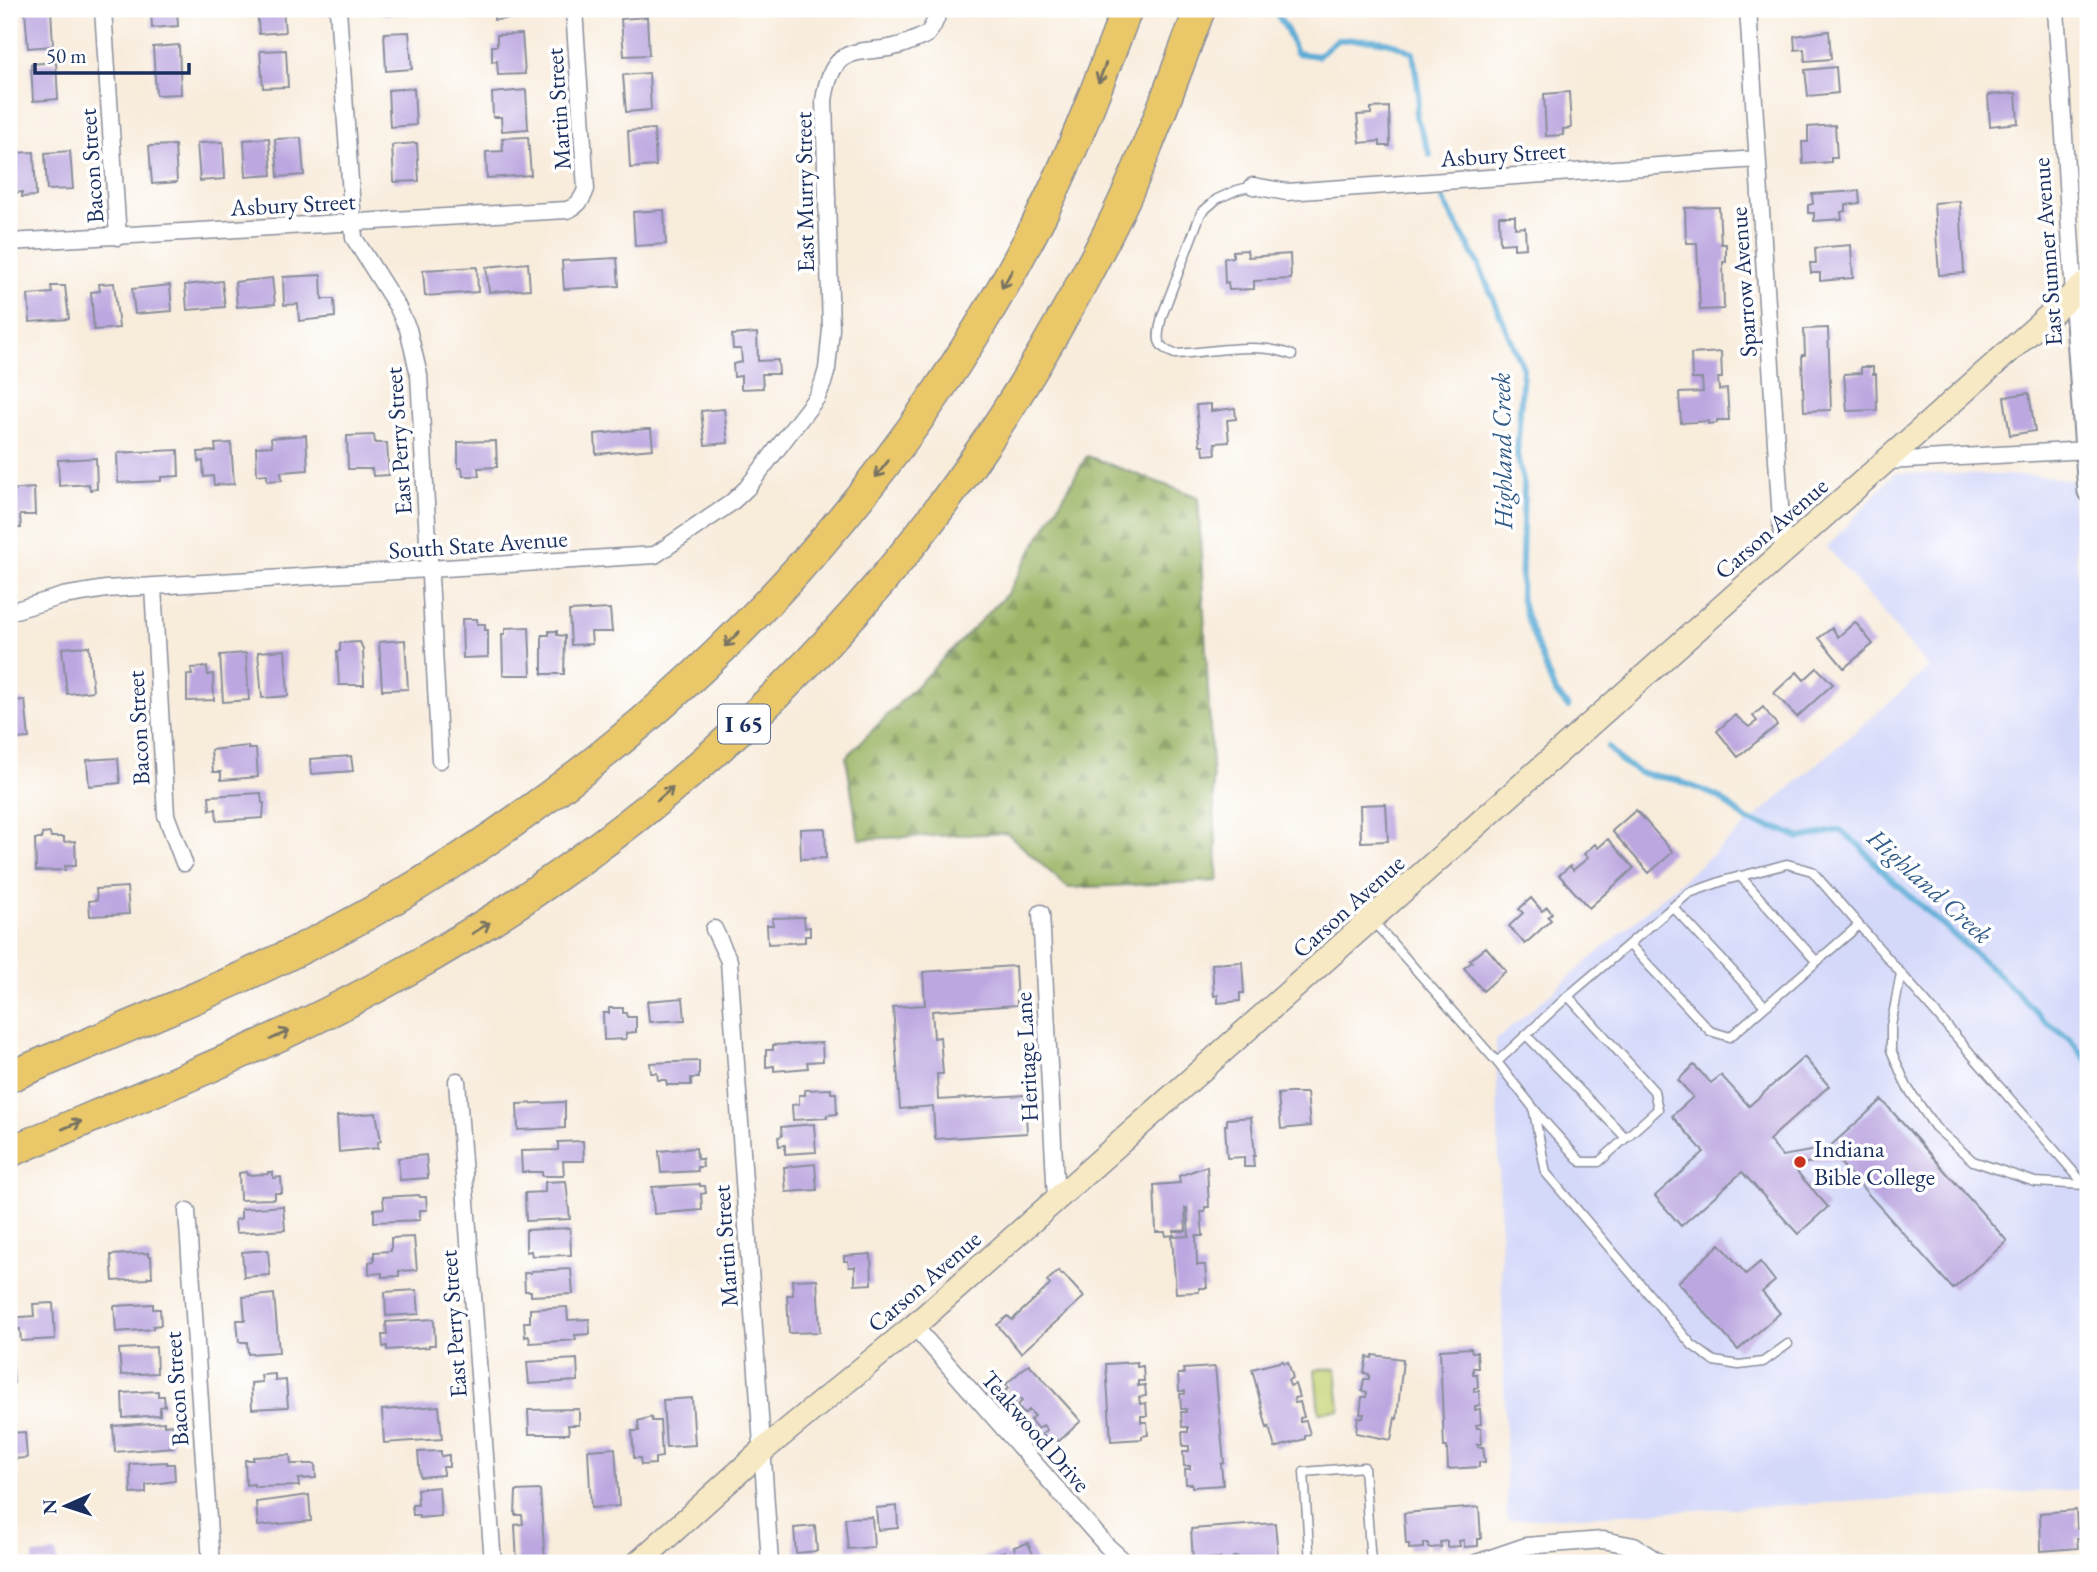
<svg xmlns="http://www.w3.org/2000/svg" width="2097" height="1572" font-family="'EB Garamond',serif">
<defs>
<pattern id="forest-firs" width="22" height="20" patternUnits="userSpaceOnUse" patternTransform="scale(1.75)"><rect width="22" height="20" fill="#9cb566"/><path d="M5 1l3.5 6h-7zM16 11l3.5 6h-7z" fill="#7e9457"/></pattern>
</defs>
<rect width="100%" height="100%" fill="#fff"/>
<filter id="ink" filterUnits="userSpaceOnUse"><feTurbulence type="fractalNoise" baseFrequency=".0143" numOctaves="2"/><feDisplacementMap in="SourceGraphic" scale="14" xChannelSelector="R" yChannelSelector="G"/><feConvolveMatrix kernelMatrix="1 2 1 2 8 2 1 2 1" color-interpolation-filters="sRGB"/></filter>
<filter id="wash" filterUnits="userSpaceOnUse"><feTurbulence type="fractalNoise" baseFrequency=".00686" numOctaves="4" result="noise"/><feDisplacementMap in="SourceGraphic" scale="28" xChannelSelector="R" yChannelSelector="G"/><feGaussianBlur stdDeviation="1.57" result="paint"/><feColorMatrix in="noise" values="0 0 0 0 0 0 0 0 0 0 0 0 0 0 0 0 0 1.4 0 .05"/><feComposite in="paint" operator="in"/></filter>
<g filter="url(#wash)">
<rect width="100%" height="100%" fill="#f8ecdb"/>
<!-- built -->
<path fill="#d4d8f9" d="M1895 473 2043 476 2072 480 2088 755V1489L1507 1520 1496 1040 1929 668 1827 547Z"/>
<!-- forest -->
<path fill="url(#forest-firs)" stroke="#5c7262" stroke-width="2" d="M1087 456 1198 497 1218 881 1068 888 1007 833 859 839 846 757 1007 594Z"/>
<!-- park -->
<path fill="#c6d375" stroke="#70816a" stroke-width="2" d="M1336 1368 1340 1410 1319 1412 1315 1370Z"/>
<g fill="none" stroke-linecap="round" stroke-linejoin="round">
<!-- stream -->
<path stroke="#5bacd6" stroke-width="6" d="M1274 9 1288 32 1296 53 1318 56 1337 40C1365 39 1389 38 1413 53L1419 95 1416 116 1430 155
M1443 200 1477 261 1523 368 1517 454 1524 486 1521 597 1526 616 1554 690 1568 707
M1608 747 1622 762 1640 773 1677 780 1719 797 1748 821 1782 830 1800 838 1840 830 1859 845 1884 873 1998 974 2046 1022 2070 1039 2088 1062
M2084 769 2081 820 2088 925"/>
</g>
<g id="blocks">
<!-- building -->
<path fill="#bca7e0" d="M51 9 53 46 28 48 25 11Z
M151 9H177L178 26 152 28Z
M257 9H283L285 32 259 34Z
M384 9H410V13L384 15Z
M494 9H520L521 18 494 20Z
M1969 9H2012V14L1969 15Z
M647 17 649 55 624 56 621 19Z
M1829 31 1831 59 1805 61 1804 49 1795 50 1794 36Z
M409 32 412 69 386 71 384 33Z
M522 34 525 74 498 75 497 61 492 62V46H497V35Z
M179 45 181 94 156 95 153 47Z
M286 50 288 87 263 88 260 51Z
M56 62 58 99 33 101 31 64Z
M1836 67 1838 93 1808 96 1805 70Z
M649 73 651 110 626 112 623 75Z
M414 88 416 125 390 127 388 90Z
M526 90 528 129 502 131 501 117H493L492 93Z
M1569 92 1571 128 1563 129V135L1546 136 1544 94Z
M2016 93 2018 123 1990 126 1988 95Z
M1389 107 1390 146H1380V141L1360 143 1357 115 1371 114V108Z
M1835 125 1837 158H1831V162L1803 164 1802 142H1808V127Z
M654 129 656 166 630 168 628 131Z
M528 137 531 175 487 178 486 152 503 151 502 138Z
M269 138 272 175 246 177 244 140Z
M301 138 304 175 278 177 275 139Z
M223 142 225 179 200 181 197 143Z
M417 143 419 181 394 182 392 145Z
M175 145 177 182 152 184 149 146Z
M70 151 73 189 47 190 45 153Z
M34 152 36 196 22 197V192L12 193 10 153Z
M1859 191 1860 203 1846 205V211L1841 212 1842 219 1814 221V213H1808V205L1813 204 1812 194Z
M1960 201 1964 273 1939 275 1934 203Z
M1719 207 1721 244H1726V262H1723L1724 309 1700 310 1697 243H1686L1685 208Z
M664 210 666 244 635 246 633 212Z
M1499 216H1515V228L1525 227 1526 248 1514 249V243L1500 244Z
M1851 245 1853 278 1820 281V273H1811L1810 263H1816L1815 248Z
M1247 250 1248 257 1290 254 1291 279 1254 281V289L1229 290 1228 282 1225 283 1224 258 1233 257V251Z
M617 258 619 286 564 289 562 261Z
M528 263 530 289 489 292 486 267Z
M477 267 478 292 425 296 423 270Z
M321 275 322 299H334L335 317 299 321 298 304 284 305 283 277Z
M272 278 275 304 237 307 235 282Z
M222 281 225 307 187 310 185 285Z
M114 283 119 328 94 330 91 292 100 291 99 284Z
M170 285 172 311 135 314 132 289Z
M51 286H65L69 319 30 322 28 295 52 293Z
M9 295H14L17 334H9Z
M1828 328 1831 410 1804 411 1802 355H1805L1804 329Z
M757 333 758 361 778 360 779 374H762L763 388 741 389V376L734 377 733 364 742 362 741 349H733L732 335Z
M1721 352 1722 378H1718L1719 390 1727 389 1729 420H1717V423L1708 424V421L1681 423 1679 393 1703 392 1702 379H1692L1691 354Z
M1861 367H1873V374H1876L1877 410 1847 411 1844 374 1861 373Z
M2029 393 2035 431 2010 435 2004 397Z
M1211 404V411L1235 408 1236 419 1227 420 1229 442 1215 443 1216 454 1204 455 1203 445H1200L1196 405Z
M724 409 728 443 705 445 701 411Z
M646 429H651L653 449 596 454 595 434Z
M306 435 308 470 281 472 282 480 267 481V474L257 475 256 447 272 446 271 438Z
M374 435 375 443H387L389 475 373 476 372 469H348L347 436Z
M496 441 497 467 478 468 479 476H463L462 468H458V442Z
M231 443 234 484 214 485 213 476 204 477 203 461 199 462 198 452 216 451 215 444Z
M178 450 179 476 161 477V481L118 483 117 453Z
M96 458 97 489 90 490 89 484 59 486 58 460Z
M34 488 35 515H20L21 528H9V490Z
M610 609 612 632H591L592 644 571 645 569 611Z
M462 619H477V624H485V630H488V657L463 658Z
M1855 622 1873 644 1844 668 1819 638 1832 628 1838 637Z
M529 627 531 675H503L502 634H505V628Z
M549 631H557V635L565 636 564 674H542V635H549Z
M405 640 408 689 382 690 379 642Z
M360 642 363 649 364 685H339L337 651H340V643Z
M89 646 93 691 67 694 62 648Z
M285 650 288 696 262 698 258 652Z
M246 653 249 700 223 702 220 655Z
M207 667 208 675 213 674 214 700 187 701V675H192L191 668Z
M1817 668 1833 684 1797 717 1774 693 1797 672 1804 680Z
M25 700 29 738 14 739 11 701Z
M1763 707 1777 725 1738 757 1717 731 1735 715 1749 727 1757 721 1753 716Z
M248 746V749H256L258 777 221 780V772H213L211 750Z
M351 756 353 771 311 774 310 759Z
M118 758 120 783 89 786 87 760Z
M261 793 262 803H264L263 818 217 821 216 809 210 810 209 796Z
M1386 804 1388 841 1361 842 1360 805Z
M1636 810 1673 852 1649 873 1612 831Z
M825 828 826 858 801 859 800 829Z
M50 833 51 837H64V842L75 841 76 866H65V870L36 871 35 839H42V834Z
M1608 839 1634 868 1589 908 1559 875 1570 866 1573 870 1588 858 1584 854 1595 844 1598 848Z
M127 887 129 914 90 916 89 901 97 900 96 889Z
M1531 898 1542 911 1547 907 1552 913 1548 917 1551 920 1525 944 1509 926 1523 913 1519 909Z
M804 917 805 928 810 927V936H805V942L768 944 767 925H773L772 918Z
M1486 947 1506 971 1483 991 1464 968 1472 962 1470 960Z
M1242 962 1244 993H1240V1001L1218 1003V995L1214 996 1212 964Z
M1015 966 1017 1005 932 1011 934 1038 940 1037 943 1074H937L938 1100 1025 1095 1027 1133 935 1139 933 1106 900 1109 893 1007 925 1005 923 972Z
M683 998 685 1020 649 1022 647 1001Z
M609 1008H623V1013H626L627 1017H636V1032L626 1033V1039L604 1040 603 1013H609Z
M822 1043 823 1061 807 1062 808 1068 774 1071V1066L766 1067V1050H773V1045Z
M1804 1057 1829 1086 1769 1140 1782 1156 1828 1148 1882 1100 2007 1241 1953 1289 1837 1159 1791 1165 1828 1207 1798 1234 1742 1172 1681 1226 1655 1196 1704 1152 1672 1116 1693 1097 1678 1080 1694 1065 1711 1083 1721 1075 1749 1106Z
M699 1061V1078H691V1085H667L666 1080H658L657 1073H651L650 1063Z
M831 1089V1093H836L837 1114 827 1115V1118L793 1120 792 1105 799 1104V1095H805V1090Z
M1290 1093H1307L1310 1126 1281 1129 1278 1094Z
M565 1102V1128L518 1130 517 1104Z
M376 1113 381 1141 378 1142V1148L339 1152 337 1116Z
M1251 1117 1255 1156H1253L1254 1167H1244V1157L1227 1158 1225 1125H1227V1119Z
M814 1124 816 1152 785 1154V1145L779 1146 778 1137 782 1136 781 1127Z
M583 1141 584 1161H563L564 1176H542V1172H522L521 1151 558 1150V1142Z
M696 1148 697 1159H702L703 1167H697L698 1171 661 1173 659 1151Z
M426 1155 428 1178 400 1180 398 1158Z
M815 1164 817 1190 786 1192 784 1167Z
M1207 1166 1209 1207H1205V1212H1201L1203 1236H1196L1197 1265H1205L1207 1288H1199V1292L1176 1293 1172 1237 1189 1236 1187 1208H1185L1186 1231H1174V1235L1166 1236 1165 1232H1156L1154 1185 1180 1183 1179 1176Z
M247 1172V1175L268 1174V1172H273V1178L281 1177 282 1193H275V1199L240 1200 239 1173Z
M566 1181 570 1219 526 1221 525 1193 545 1192V1182Z
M700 1184V1186H705L706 1193 701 1194 702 1210 654 1214 652 1187Z
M419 1195 420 1197H426L427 1210H420V1220L374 1222V1209L384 1208 383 1197Z
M283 1206 285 1230 236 1233 235 1220 241 1219V1209Z
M570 1228 571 1255 532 1256 531 1251 526 1252V1230Z
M414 1237 417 1270 399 1271V1276L382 1277V1273L369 1274V1262L374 1261V1252L391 1251V1238Z
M1720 1244 1746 1274 1760 1262 1775 1281 1762 1292 1780 1313 1738 1350 1678 1282Z
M268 1250 270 1275 244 1277 242 1252Z
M148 1253V1256H151L152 1277H148L147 1279 113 1281 111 1255Z
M871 1254 872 1284 855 1285V1267H849L848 1261H844V1256Z
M571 1269 573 1294 531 1296V1291H525L524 1273H531V1271Z
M1058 1271 1062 1275 1063 1274 1084 1297 1021 1353 997 1325 1008 1316 1012 1320 1050 1285 1047 1281Z
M817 1279 820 1332 789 1333 787 1295H793L792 1280Z
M417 1290 419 1314 386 1316 385 1292Z
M274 1294 279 1352 248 1354 247 1342H239L237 1320H245L243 1297Z
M53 1303 55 1339 21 1341 20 1329 9 1330V1318L34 1316 33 1304Z
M153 1304V1309H160L161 1325 153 1326V1329L116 1332 114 1306Z
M567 1307 568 1320 589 1319 590 1334 575 1335 576 1340 530 1343 529 1336 525 1337 524 1322H530V1309Z
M434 1319 435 1345H429V1347L387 1350V1346L383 1347 382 1335H387L386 1322Z
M156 1347 157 1373 121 1375 119 1349Z
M1471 1348 1472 1352H1477L1478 1368H1473V1374H1477L1478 1387 1474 1388V1392L1479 1391 1480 1405 1475 1406V1410L1480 1409 1481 1424 1476 1425 1477 1428H1481L1482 1444H1477L1478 1447H1483L1485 1462H1479V1467L1448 1469 1447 1447H1444L1440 1350Z
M9 1355H12L14 1383H9Z
M1373 1355 1403 1359 1397 1419 1395 1418 1391 1440 1356 1433 1358 1417 1363 1418 1364 1414H1360L1362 1397H1366L1367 1392 1362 1391 1364 1379H1369V1374L1364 1373 1367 1357 1372 1358Z
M577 1359 578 1381 529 1384 527 1362Z
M1283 1361 1284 1363 1288 1362 1293 1378 1288 1380 1290 1386 1295 1384 1299 1397 1294 1398 1295 1403 1300 1402 1304 1417 1300 1418V1422L1306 1421 1310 1434 1305 1436V1439L1275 1448 1269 1427 1267 1428 1252 1369Z
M1137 1362V1367L1143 1366 1144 1381H1138V1386L1145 1385 1146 1396 1139 1397 1140 1404 1146 1403 1147 1416H1141V1422H1147L1148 1435 1142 1436V1439L1111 1441 1106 1364Z
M1029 1364 1081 1421 1058 1442 1056 1439 1051 1443 1042 1434 1047 1430 1043 1425 1038 1429 1030 1420 1035 1416 1029 1410 1024 1414 1017 1406 1022 1401 1019 1398 1015 1402 1005 1391 1009 1388 1006 1384Z
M1215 1367 1224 1463 1221 1464 1223 1485 1192 1487V1484H1186L1185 1469H1190V1466H1184L1183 1451H1189V1446H1183L1182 1432H1188V1427H1182L1181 1412H1186V1409H1181L1180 1394H1185V1391H1179L1178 1374H1184L1183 1369Z
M275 1374V1381L286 1380 288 1407 252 1409 251 1383 262 1382 261 1375Z
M158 1391V1396H164L165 1406 160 1407V1415L123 1418 122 1393Z
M692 1398 695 1445 666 1447 663 1400Z
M439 1406 442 1439 384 1443 382 1410Z
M579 1409V1425H568L569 1434H529L528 1410Z
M651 1417 652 1421H660L662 1457 655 1458V1464L641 1465 640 1458H634L632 1431H639L638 1421Z
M164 1422V1425L172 1424 173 1447 115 1452 113 1426Z
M25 1432 27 1458 9 1459V1433Z
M615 1448 619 1506 591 1508 588 1450Z
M441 1451V1456L449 1455V1467H443V1475L420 1477 418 1452Z
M290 1455 291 1464H315L316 1478 298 1479 299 1486 254 1487V1484L246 1485 245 1460H253V1457Z
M167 1462V1464H174L175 1481 146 1485V1493L131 1494 130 1464Z
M11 1475 12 1482H17L18 1496H13L12 1500H9V1476Z
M439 1487 441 1516 419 1518V1515H413L412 1505H418L417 1489Z
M540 1490 545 1563H517L515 1525 523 1524 522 1515H515L516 1491Z
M309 1495 311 1521 258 1526 256 1502Z
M897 1506 898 1528 878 1530 876 1508Z
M1479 1507 1481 1539H1478V1546L1464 1547V1540L1459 1541 1460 1546 1447 1547V1541L1440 1542 1441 1547 1429 1548 1428 1543H1424V1548L1409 1549V1544H1406L1404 1513Z
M2076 1510 2077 1528H2084V1537L2077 1538 2078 1548 2041 1551 2040 1513Z
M872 1517 874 1547 848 1549 845 1518Z
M1275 1523 1278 1555H1275L1276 1562 1262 1563V1556H1251L1252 1563H1238V1557H1233V1563H1220V1558L1208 1559 1209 1563H1195V1560H1193L1191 1529Z
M815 1526 817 1551 796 1553 794 1528Z
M1028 1543 1037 1563H974V1560L1005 1551 1006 1556 1016 1554 1014 1547Z
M56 1553 57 1563H33V1555Z
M425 1557 426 1563H406L405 1559Z"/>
</g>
</g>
<g filter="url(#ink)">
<use href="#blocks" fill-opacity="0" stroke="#8a8e9c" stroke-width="2"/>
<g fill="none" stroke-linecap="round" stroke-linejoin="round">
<!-- service casing -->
<g stroke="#8a8e9c" stroke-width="11">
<path id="service" d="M1253 186 1237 190 1217 199 1201 213 1162 316C1158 336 1153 346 1175 354 1210 352 1260 341 1292 355
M1740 876 1816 961
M1673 907 1765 1006
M1372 920 1497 1062 1543 1120 1581 1162H1599L1658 1109 1654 1091 1568 996
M1629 944 1710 1031 1730 1037 1859 925
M1901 973 1891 1026V1050L1907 1087 1935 1127 1973 1161 2035 1182 2085 1185
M1526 1035 1626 1138
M1497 1062 1568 996 1689 893 1726 880 1787 864 1812 871 2085 1185H2088
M1534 1112 1546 1173 1692 1345 1714 1361 1739 1365 1763 1362 1788 1344
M1310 1563 1304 1472 1364 1467 1371 1563"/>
</g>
<!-- minor casing -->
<g stroke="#8a8e9c" stroke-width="19">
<path id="minor" d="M103 9 118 237
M338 9 354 238 397 306 408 329 419 375 440 760
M1748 9 1783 552
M2056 9 2074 294
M1253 186 1287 192 1757 159
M9 242 567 210C578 206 582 200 586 189L574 9
M1888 461 2088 450
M153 587 166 815 184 863
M9 612 63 596 106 589 655 555 731 503 747 488 817 397 823 383 827 369 831 329 824 101C833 32 869 61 912 41 916 39 923 37 927 34 933 28 937 17 939 10
M1041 913 1056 1200
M714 929 729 961 770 1563
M457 1081 493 1563
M187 1211 211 1563
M914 1326 1106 1545 1126 1563
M1476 1563 1526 1546 1603 1540 1634 1546 1660 1563"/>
</g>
<!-- tertiary casing -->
<g stroke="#8a8e9c" stroke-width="23">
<path id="tertiary" d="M2074 294 2088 492"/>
</g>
<!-- secondary casing -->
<g stroke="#8a8e9c" stroke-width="26">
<path id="secondary" d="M638 1563 762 1451 914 1326 2088 281"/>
</g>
<!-- motorway casing -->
<g stroke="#8a8e9c" stroke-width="33">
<path id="motorway" d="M9 1077C137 1022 268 972 389 902 668 739 899 499 1044 210 1076 145 1101 76 1127 9
M9 1152C143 1095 281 1042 408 970 627 847 824 675 968 469 1019 396 1064 319 1105 239 1143 166 1170 86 1200 9"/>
</g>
<!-- service -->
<use href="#service" stroke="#fff" stroke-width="8"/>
<!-- minor -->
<use href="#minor" stroke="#fff" stroke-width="16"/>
<!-- tertiary -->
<use href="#tertiary" stroke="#fff" stroke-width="19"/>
<!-- secondary -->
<use href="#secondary" stroke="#f7e9c3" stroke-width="23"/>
<!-- motorway -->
<use href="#motorway" stroke="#eac769" stroke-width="30"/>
</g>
<!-- one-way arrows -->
<defs><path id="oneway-shaft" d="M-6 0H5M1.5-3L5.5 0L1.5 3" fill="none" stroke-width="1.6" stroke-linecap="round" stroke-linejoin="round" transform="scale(1.75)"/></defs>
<g stroke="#787363">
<use href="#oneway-shaft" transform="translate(1102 73) rotate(111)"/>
<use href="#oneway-shaft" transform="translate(1007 279) rotate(120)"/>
<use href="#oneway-shaft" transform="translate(882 469) rotate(128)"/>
<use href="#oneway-shaft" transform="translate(732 639) rotate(135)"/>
<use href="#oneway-shaft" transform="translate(665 794) rotate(-41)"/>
<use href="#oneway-shaft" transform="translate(481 928) rotate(-32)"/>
<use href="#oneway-shaft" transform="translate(280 1035) rotate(-26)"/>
<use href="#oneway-shaft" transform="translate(72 1125) rotate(-23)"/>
</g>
</g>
<!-- markers -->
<circle fill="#c8321e" stroke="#fff" stroke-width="2.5" cx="1800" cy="1162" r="7"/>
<g text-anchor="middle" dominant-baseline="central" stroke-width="7" stroke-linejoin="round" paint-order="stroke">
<!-- shield labels -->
<rect fill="#fff" stroke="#5f6d8e" stroke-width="2" x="718" y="704.5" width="52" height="39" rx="5"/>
<g font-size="23" font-weight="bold" fill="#1b2f5e">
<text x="744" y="724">I 65</text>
</g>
<!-- street labels -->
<g font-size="24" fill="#1b2f5e" stroke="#fff">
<text transform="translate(558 109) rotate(-94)">Martin Street</text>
<text transform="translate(1503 154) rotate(-4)">Asbury Street</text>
<text transform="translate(91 166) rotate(-94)">Bacon Street</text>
<text transform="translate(804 192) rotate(-91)">East Murry Street</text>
<text transform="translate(293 204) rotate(-3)">Asbury Street</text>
<text transform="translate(2047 252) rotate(-94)">East Sumner Avenue</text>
<text transform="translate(1743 282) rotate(-94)">Sparrow Avenue</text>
<text transform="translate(398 441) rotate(-94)">East Perry Street</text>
<text transform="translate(1771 528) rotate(-41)">Carson Avenue</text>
<text transform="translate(478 544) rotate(-4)">South State Avenue</text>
<text transform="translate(138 728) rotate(-93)">Bacon Street</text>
<text transform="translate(1348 906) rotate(-42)">Carson Avenue</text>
<text transform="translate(1026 1057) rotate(-93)">Heritage Lane</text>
<text transform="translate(725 1246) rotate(-94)">Martin Street</text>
<text transform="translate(924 1281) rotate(-41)">Carson Avenue</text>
<text transform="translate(453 1324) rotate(-94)">East Perry Street</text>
<text transform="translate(176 1389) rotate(-94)">Bacon Street</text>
<text transform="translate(1036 1431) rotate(49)">Teakwood Drive</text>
</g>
<!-- poi labels -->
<g font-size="24" fill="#1b2f5e" stroke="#fff" text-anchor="start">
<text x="1814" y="1148">Indiana<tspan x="1814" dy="28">Bible College</tspan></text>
</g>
<!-- water labels -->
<g font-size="26" font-style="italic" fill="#315b88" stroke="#fff">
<text transform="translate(1502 451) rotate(-91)">Highland Creek</text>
<text transform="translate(1930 886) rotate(42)">Highland Creek</text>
</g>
</g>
<!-- margin -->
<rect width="2097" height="1572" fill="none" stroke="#fff" stroke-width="35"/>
<!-- north arrow -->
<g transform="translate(66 1506) rotate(267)" stroke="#ffffff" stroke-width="5" paint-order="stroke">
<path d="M0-5L12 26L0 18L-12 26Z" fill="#1b2f5e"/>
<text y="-10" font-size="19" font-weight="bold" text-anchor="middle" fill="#1b2f5e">N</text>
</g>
<!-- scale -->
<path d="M35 63v10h154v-10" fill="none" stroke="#1b2f5e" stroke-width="3.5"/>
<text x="46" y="63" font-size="21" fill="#1b2f5e" stroke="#ffffff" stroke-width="5" paint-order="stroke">50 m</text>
</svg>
